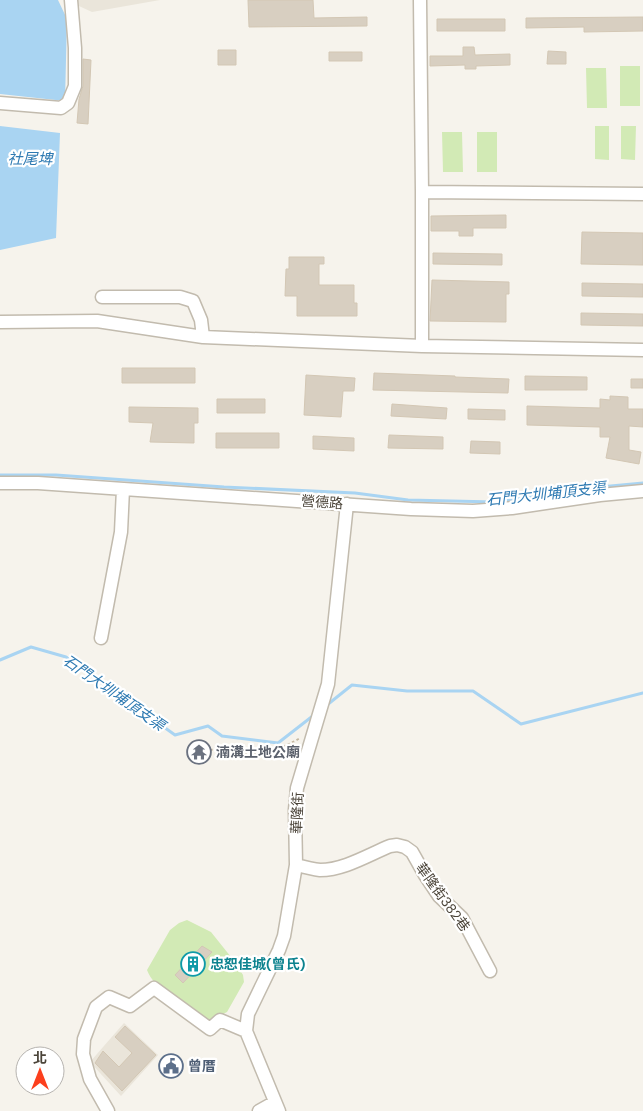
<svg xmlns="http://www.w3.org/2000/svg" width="643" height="1111" font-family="'DM Sans','Noto Sans TC',sans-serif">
<rect width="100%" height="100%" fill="#f6f3ec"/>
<!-- residential -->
<path fill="#eae5da" d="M68 0H160L92 12 68 1Z
M124 1023 158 1055 121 1096 90 1062Z"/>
<!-- green -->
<path fill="#d2eab5" d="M620 66H640V106H620Z
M586 68H606L607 108H587Z
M595 126H609V160L595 159Z
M621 126H636L635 160 621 159Z
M442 132H462L463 172H443Z
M477 132H497V172H477Z
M187 920 211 932 235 962 243 975 244 982 227 1012 207 1022C189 1010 154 990 147 970L170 930 179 923Z"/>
<!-- water -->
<path fill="#a9d4f2" d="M0 0H58L67 19 65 101 0 94Z
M0 126 60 133 56 238 0 250Z"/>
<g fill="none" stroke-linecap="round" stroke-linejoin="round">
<!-- stream -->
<path stroke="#a9d4f2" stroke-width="3" d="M0 475H56L224 487 355 493 408 500 495 502 600 487 643 483
M0 660 31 647 66 657 175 735 208 726 222 736 278 743 314 715
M327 705 352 685 407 691H473L521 724 643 693"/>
</g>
<!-- building -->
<path fill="#d8cfc1" stroke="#d3c7b4" d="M248 0H313L314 18 367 17V26L249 27Z
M643 17V31L584 32V27L526 28V18Z
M437 19H505V31H437Z
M463 47H474L475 55 510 54V65L476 66V69H465V65L430 66V56H463Z
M218 50H236V65H218Z
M548 51 566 52V64H547Z
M329 52H362V61H329Z
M83 59 91 60 88 124 77 123 79 99 83 86Z
M506 215V228H473V236H459V231H431V216Z
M582 232 643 233V265L581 264Z
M433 253 502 254V265L433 264Z
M289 257H324V264H319V285H354V303H357V316H297V296H285L286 269H289Z
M432 280 509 282V294H506V322L430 321Z
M582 283 643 284V297L582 296Z
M581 313 643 314V326L581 325Z
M122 368H195V383H122Z
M374 373 455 376V377L509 379 508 393 373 390Z
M306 375 355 378 354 391H343L341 417 304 415Z
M525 376 587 377V390H525Z
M631 379H643V388H631Z
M610 396 628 397V409H643V427L629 426V450L641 452 639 464 606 458 610 437H600V427L527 425V406L600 408V399L610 400Z
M217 399H265V413H217Z
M392 404 447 408 446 419 391 416Z
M129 407 198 408V423H194V443L150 442 153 423 129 422Z
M468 409 505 410V420L468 419Z
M216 433H279V448H216Z
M389 435 443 437V449L388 448Z
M313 436 354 438V451L313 449Z
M471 441 500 442V454L470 453Z
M202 946 212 952 183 983 175 975Z
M125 1026 156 1055 122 1091 95 1063 103 1051 119 1067 132 1053 115 1037Z"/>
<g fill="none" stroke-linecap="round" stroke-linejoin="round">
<!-- minor casing -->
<g stroke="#c2bbae" stroke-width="15">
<path id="minor" d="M420 0 422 192V346
M0 103 61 108 68 103 75 86V48L71 0
M422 192 643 194
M102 297H180L193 301 201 320 203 337
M0 322 97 321 203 337 422 346 643 350
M0 483H38L411 509 473 511 512 508 600 495 643 491
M101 638 121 532 123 489
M296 865C304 867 312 869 320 870 344 870 368 855 390 846L397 845 405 847 412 852 425 875 439 896 462 918 490 971
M108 1111 90 1079 83 1054 84 1039 96 1007 109 997 130 1006 154 988 210 1029 220 1020 246 1031
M259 1111 275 1102
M279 1111 246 1031 248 1014 279 950 284 936 296 865 295 810 297 788 328 684 347 504"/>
</g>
<!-- path -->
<path stroke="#c4b79f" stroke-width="2" stroke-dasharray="2.5 2.5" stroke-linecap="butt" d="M210 750C217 749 221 753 228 755 231 755 236 754 240 754 263 754 280 750 300 738"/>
<!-- minor -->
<use href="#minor" stroke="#fff" stroke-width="12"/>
</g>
<!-- icons -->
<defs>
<g id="temple-ring" transform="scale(1.25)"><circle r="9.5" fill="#fff" stroke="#6b7280" stroke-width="1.5"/><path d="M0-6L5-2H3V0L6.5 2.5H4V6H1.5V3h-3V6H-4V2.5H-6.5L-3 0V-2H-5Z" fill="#6b7280"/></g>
<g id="building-ring" transform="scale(1.25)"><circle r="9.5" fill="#fff" stroke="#0f9aa8" stroke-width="1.5"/><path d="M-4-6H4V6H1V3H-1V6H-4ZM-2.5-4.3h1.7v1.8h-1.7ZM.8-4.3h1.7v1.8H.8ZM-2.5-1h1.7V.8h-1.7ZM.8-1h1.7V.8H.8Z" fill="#0f9aa8"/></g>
<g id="civic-ring" transform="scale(1.25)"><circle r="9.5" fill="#fff" stroke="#5c6f8a" stroke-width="1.5"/><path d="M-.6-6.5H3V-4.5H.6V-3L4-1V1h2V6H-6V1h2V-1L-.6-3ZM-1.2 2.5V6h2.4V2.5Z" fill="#5c6f8a"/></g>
</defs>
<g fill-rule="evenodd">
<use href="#temple-ring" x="199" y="752"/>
<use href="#building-ring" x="193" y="964"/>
<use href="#civic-ring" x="171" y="1066"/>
</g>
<g text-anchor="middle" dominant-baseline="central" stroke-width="4.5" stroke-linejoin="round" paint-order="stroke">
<!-- street labels -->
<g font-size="14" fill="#4b4439" stroke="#fff">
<text transform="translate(322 502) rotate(4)">營德路</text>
<text transform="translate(297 813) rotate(-87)">華隆街</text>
<text transform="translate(443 897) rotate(54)">華隆街382巷</text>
</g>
<!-- worship labels -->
<g font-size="14" font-weight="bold" fill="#5b616d" stroke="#fff" text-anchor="start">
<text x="216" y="752">湳溝土地公廟</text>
</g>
<!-- culture labels -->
<g font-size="14" font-weight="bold" fill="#0d838f" stroke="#fff" text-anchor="start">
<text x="210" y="964">忠恕佳城(曾氏)</text>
</g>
<!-- service labels -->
<g font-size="14" font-weight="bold" fill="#4e5e75" stroke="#fff" text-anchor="start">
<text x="188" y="1066">曾厝</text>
</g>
<!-- water labels -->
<g font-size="15" font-style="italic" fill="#2e7ab2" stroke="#fff">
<text x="30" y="159">社尾埤</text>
<text transform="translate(546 494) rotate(-6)">石門大圳埔頂支渠</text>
<text transform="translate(114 693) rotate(35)">石門大圳埔頂支渠</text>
</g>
</g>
<!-- north arrow -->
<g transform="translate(40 1071)"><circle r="24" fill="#ffffff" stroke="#b7b4b0"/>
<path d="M0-4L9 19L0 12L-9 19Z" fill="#fc3f1d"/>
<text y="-8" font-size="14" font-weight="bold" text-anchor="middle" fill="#4b4439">北</text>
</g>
</svg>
